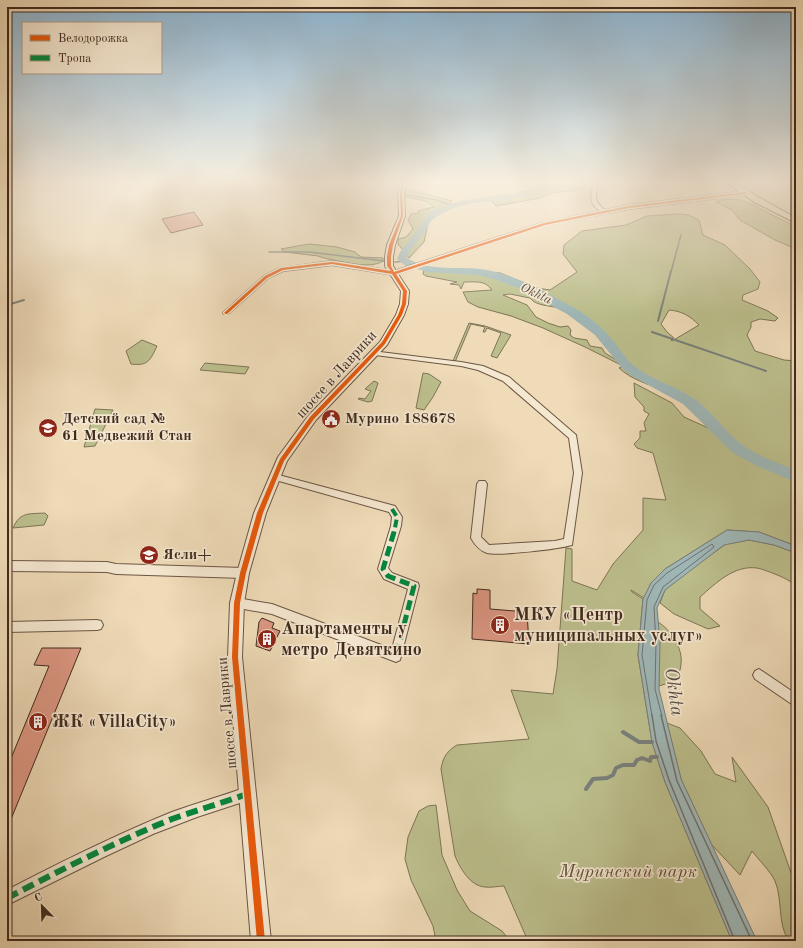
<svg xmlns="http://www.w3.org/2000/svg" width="803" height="948" font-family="'Old Standard TT',serif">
<rect width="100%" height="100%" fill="#efdbb8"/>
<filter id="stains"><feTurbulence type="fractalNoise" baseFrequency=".005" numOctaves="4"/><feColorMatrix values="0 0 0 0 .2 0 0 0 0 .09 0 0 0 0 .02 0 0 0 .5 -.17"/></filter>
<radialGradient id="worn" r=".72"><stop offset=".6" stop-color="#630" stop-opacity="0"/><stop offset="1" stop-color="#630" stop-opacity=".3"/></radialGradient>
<!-- green -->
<path fill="#bcbf8d" stroke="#7e7456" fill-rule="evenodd" d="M551 181H588L586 187 577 190 551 193 540 198 496 206 491 200 538 188Z
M411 190 452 201 450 209 429 219 424 242 409 258 398 244V239L406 237 413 229 408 220 411 214 419 213 418 211 434 207 426 201 406 197 405 196 406 191Z
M737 199 747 202 796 227V249L775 240 740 220 732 210 716 202 720 200Z
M679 214 689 215 699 220 703 235 725 245 750 269 760 282 758 289 743 295 742 300 768 311 778 318 775 321 760 319 751 322V327L747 335 755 351 784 360 796 361V546L759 532 727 530 665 569 651 583 644 598 631 590 632 592 643 599 638 655 652 742 665 782 732 941H528L504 886C498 886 491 888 485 887 470 886 460 868 455 856L441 769C443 757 447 751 457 745L529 739 511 690 553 694 557 669 566 548 572 549V581L597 590 613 564 643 530V498L666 500 653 453 637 448 634 444 640 438V431H646L644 423 649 414 644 411V407L635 397 634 383 672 403 684 417 715 431C703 418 680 398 663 390 648 384 632 380 619 368L623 366 585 347 543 328 511 316 478 307 468 302 463 292 492 290C485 280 476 282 464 282L461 289 459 285 450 284 457 282 426 276 423 274 424 270 500 273 537 288 550 290 577 272 563 254 564 245 582 231 626 225 647 216ZM510 294 530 298C537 307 552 305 562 309 576 314 589 325 598 336H603L619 353 618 361 605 353 602 348 590 346 587 340 574 338 570 335 571 330 568 326 560 327 548 323 536 317 527 305 503 295ZM669 310C682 311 690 316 699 325L672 341 671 340 674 338 667 332 661 324Z
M309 244 337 247 355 252 361 257 383 258V261C370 270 339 261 324 258L318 256 285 252 281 249Z
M469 323 485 326 511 335 497 358 491 356 501 333 487 328 485 332H483L485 327 471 324 455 362 453 361Z
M142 340 157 346C150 361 148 366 131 364L126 351Z
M205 363 249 367 245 374 200 370Z
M423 373 429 374 441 382 433 397 424 410 416 408Z
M374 381 378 383 372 401 368 402 358 399 359 398 365 399 371 391 365 389Z
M95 409 113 410 95 446 84 447Z
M45 513 48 516 44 525 13 528C20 512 28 514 45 513Z
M749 540 774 545 796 553V587C792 581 782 577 775 574 769 572 763 569 757 568 734 565 716 583 700 597V609L720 626 708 629 674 614 660 603 665 590 685 573 726 544Z
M658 622C671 630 683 648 681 664 681 669 678 675 677 680L659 686Z
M667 723 680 728 701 751 715 774 736 782 732 757 768 807 796 887V941H789C777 924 783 900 775 881 771 872 758 859 752 851L740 875 711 844 681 779Z
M436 805 442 855 457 890 470 911 502 931 510 941H436L433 926 411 880 405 859 408 837 419 811 428 806Z"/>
<!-- water -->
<path fill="#9fb8b9" stroke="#797f7b" d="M750 457 796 473V478L772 469Z
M727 530 759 532 796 546V553L774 545 749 540 724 545 665 590 657 608 660 642 659 689 681 779 757 941H732L665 782 652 742 638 655 643 599 651 583 665 569Z"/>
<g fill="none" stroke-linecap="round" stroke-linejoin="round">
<!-- shore-far1 -->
<path stroke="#70716c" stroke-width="1" d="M652 716 642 655 647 600 654 585 667 573 712 544 714 547 663 587 654 607 656 643 655 689 662 716"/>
<!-- shore -->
<path stroke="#70716c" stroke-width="1.5" d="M652 715 656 741 669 780 735 941
M661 715 677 781 752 941"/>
<!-- stream-far2 -->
<path stroke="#797f7b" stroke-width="1.5" d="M407 195 437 200 453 206
M269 252H309L384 261
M395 262 405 261
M671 272 681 235"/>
<!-- stream-far1 -->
<path stroke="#797f7b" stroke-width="2" d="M7 305 24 300
M658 321 671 271
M652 332 766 371"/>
<!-- stream -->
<path stroke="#797f7b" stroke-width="4" d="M623 732 639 742H652
M586 789 593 779 607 778 613 775 616 768 623 765H634L637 760 642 758 650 761 651 757H657"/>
<!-- river -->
<path fill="#9fb8b9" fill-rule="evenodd" d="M548 181H558C554 185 548 188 542 190 508 206 462 195 432 220 428 224 428 229 424 233 419 240 409 249 407 258 431 273 461 265 487 270 518 276 549 294 576 309 591 318 604 329 615 343 621 350 625 358 632 364 650 380 674 385 693 398 709 409 720 425 734 438 752 454 774 462 796 470V482L757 466 733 453 683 404 630 375 621 367 595 335 567 314 518 288 494 279 478 275 428 272 406 266 397 259 400 252 419 228 423 219 434 210 460 201 523 192Z"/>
</g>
<!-- building -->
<path fill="#dd9783" stroke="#402a1e" d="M194 212 203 225 171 233 162 219Z
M477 589 490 590V609L527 612 529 644 472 639 473 593 477 594Z
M262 618 274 623 272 628 280 631 270 651 256 646 259 622Z
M42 648H81L7 829V768L49 666 34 665Z"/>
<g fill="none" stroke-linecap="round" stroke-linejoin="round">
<!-- minor casing -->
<g stroke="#6c5644" stroke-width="2">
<path id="minor" d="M595 181H599C596 195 592 200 605 210L629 205 745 191 748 193 745 195 629 209 545 225 394 275 332 265 283 271 268 278 228 314H224L223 313 264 276 280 268 332 261 394 271 542 223 600 211C587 202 591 195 595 181Z
M372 351 461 362 483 366 509 377 576 435 582 473 572 545C559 549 498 556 487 553 479 550 475 545 471 538L477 484 479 481H485L487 484 481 537 489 545 555 541 564 539 574 473 569 438 503 381 478 370 461 366 375 355 371 353Z
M275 474 395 506 402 517 401 526 388 568 392 573 418 583 419 586 400 660 396 662 272 614 233 607 232 603 233 599 237 598 272 604 392 649 408 589 384 579 378 569 391 526 392 517 389 512 272 479 270 477 272 475Z
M7 561 107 562 116 564 243 568 247 570 248 573 247 576 243 578 116 574 107 572 7 571Z
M97 620 101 621 103 625 101 629 97 630 7 632V622Z
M759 669 796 694V707L755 679 753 675 755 671Z
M247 787 252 789 254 794 252 799 197 817 153 834 106 856 7 905V890C61 862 115 835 172 812 197 803 222 796 247 787Z"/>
</g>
<!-- tertiary casing -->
<g stroke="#6c5644" stroke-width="2">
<path id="tertiary" d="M401 181H407L404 192 405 216 395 245 393 257V266L409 291 408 304 404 315 387 345 316 420 287 461 266 513 249 573 244 603 242 657 271 941H251L228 657 230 603 237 573 254 513 278 457 308 416 380 342 396 315 400 304 401 291 385 266V257L387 245 399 216 398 192Z"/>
</g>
<!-- secondary casing -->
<g stroke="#402a1e" stroke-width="2">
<path id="secondary" d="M725 181H733L760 198 796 218V223L754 202Z"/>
</g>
<!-- minor -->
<use href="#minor" fill="#f5e8d1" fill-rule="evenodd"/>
<!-- tertiary -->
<use href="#tertiary" fill="#f5e8d1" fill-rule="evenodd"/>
<!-- secondary -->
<use href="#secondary" fill="#f5e8d1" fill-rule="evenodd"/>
<!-- quiet-far2 -->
<path stroke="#00873e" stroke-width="4" stroke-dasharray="8 4" stroke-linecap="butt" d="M392 509 397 517 394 533"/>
<!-- quiet-far1 -->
<path stroke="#00873e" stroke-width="5" stroke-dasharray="10 5" stroke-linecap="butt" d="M394 532 383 569 388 576 414 586 396 656"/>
<!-- quiet -->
<path stroke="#00873e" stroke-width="6" stroke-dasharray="12 6" stroke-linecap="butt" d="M7 898C61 870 115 842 172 819 197 810 222 803 247 794"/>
<!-- cycleway casing -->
<g stroke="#f5e8d1" stroke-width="3">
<path id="cycleway" d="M403 181H405L402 192 403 216 393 245 391 257V266L394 272 544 223 629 206 745 192 746 193 745 194 629 208 545 225 396 274 407 291 406 304 402 315 385 344 314 419 284 461 263 513 246 573 240 603 238 657 265 941H257L232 657 234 603 240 573 257 513 280 459 310 417 382 342 398 315 402 304 403 291 392 274 332 264 283 270 267 278 227 314H226L224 313 265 276 281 268 332 262 391 271 387 266V257L389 245 401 216 400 192Z"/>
</g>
<!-- cycleway -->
<use href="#cycleway" fill="#e8590c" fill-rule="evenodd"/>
</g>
<!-- sky -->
<linearGradient id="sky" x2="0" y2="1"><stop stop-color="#8bb6d5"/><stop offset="0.58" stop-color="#f8efdf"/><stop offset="1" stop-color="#f8efdf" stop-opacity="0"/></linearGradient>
<rect width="803" height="314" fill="url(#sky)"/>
<!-- icons -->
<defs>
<g id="civic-disc" transform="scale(1)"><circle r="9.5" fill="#8f2418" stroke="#f5e8d1"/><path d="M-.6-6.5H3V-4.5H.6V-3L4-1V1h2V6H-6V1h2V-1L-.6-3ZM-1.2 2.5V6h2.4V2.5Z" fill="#fff"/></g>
<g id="school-disc" transform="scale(1)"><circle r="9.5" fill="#8f2418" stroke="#f5e8d1"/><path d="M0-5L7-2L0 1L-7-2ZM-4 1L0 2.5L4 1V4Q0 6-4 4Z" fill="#fff"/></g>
<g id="building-disc" transform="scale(1)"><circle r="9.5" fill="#8f2418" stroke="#f5e8d1"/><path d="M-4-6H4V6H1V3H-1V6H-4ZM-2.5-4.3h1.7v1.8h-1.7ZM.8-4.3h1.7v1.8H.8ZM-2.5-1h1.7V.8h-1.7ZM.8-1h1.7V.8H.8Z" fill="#fff"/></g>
</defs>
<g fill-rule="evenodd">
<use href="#civic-disc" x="331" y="419"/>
<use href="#school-disc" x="48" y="428"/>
<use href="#school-disc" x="149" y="555"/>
<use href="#building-disc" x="500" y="625"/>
<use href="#building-disc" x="267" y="639"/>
<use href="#building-disc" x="38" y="722"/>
</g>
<g text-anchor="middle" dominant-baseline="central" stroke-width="3.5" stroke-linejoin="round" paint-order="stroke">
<!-- far-water labels -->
<g font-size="13" font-style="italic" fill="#584e45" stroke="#f5e8d1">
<text transform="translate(536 294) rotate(25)">Okhta</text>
</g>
<!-- street labels -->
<g font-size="15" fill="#402a1e" stroke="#f5e8d1">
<text transform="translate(337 375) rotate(-48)">шоссе в Лаврики</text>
<text transform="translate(228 713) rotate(-95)">шоссе в Лаврики</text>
</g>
<!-- poi labels -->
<g font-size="15" font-weight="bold" fill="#402a1e" stroke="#f5e8d1" text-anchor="start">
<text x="62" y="419">Детский сад №<tspan x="62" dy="17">61 Медвежий Стан</tspan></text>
<text x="345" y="419">Мурино 188678</text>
<text x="163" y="555">Ясли+</text>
</g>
<!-- near-poi labels -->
<g font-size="18" font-weight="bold" fill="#402a1e" stroke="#f5e8d1" text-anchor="start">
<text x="514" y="615">МКУ «Центр<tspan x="514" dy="21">муниципальных услуг»</tspan></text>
<text x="281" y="629">Апартаменты у<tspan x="281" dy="21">метро Девяткино</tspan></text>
<text x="52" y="722">ЖК «VillaCity»</text>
</g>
<!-- near-park labels -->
<g font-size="18" font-style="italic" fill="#5f4f3a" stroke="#f5e8d1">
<text x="628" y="872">Муринский парк</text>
</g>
<!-- near-water labels -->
<g font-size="19" font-style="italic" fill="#584e45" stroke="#f5e8d1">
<text transform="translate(673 692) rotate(82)">Okhta</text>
</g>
</g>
<!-- margin -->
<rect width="803" height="948" fill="none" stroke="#efdbb8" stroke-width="24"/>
<rect x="8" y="8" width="787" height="932" fill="none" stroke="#402a1e" stroke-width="2"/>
<rect x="12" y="12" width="779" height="924" fill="none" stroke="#402a1e"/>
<!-- legend -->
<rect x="22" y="22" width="140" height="52" fill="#f5e8d1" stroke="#ad9c89"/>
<rect x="30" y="35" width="20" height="6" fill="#e8590c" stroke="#ad9c89"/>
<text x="58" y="42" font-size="12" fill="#402a1e">Велодорожка</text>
<rect x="30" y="55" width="20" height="6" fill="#00873e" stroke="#ad9c89"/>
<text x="58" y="62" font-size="12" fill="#402a1e">Тропа</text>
<!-- north arrow -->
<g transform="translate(42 906) rotate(337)" stroke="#f5e8d1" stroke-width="3" paint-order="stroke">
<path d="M0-3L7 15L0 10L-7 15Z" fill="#402a1e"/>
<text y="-6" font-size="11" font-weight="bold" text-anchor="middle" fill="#402a1e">С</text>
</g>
<rect width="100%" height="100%" filter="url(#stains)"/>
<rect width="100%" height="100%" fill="url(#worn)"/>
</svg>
